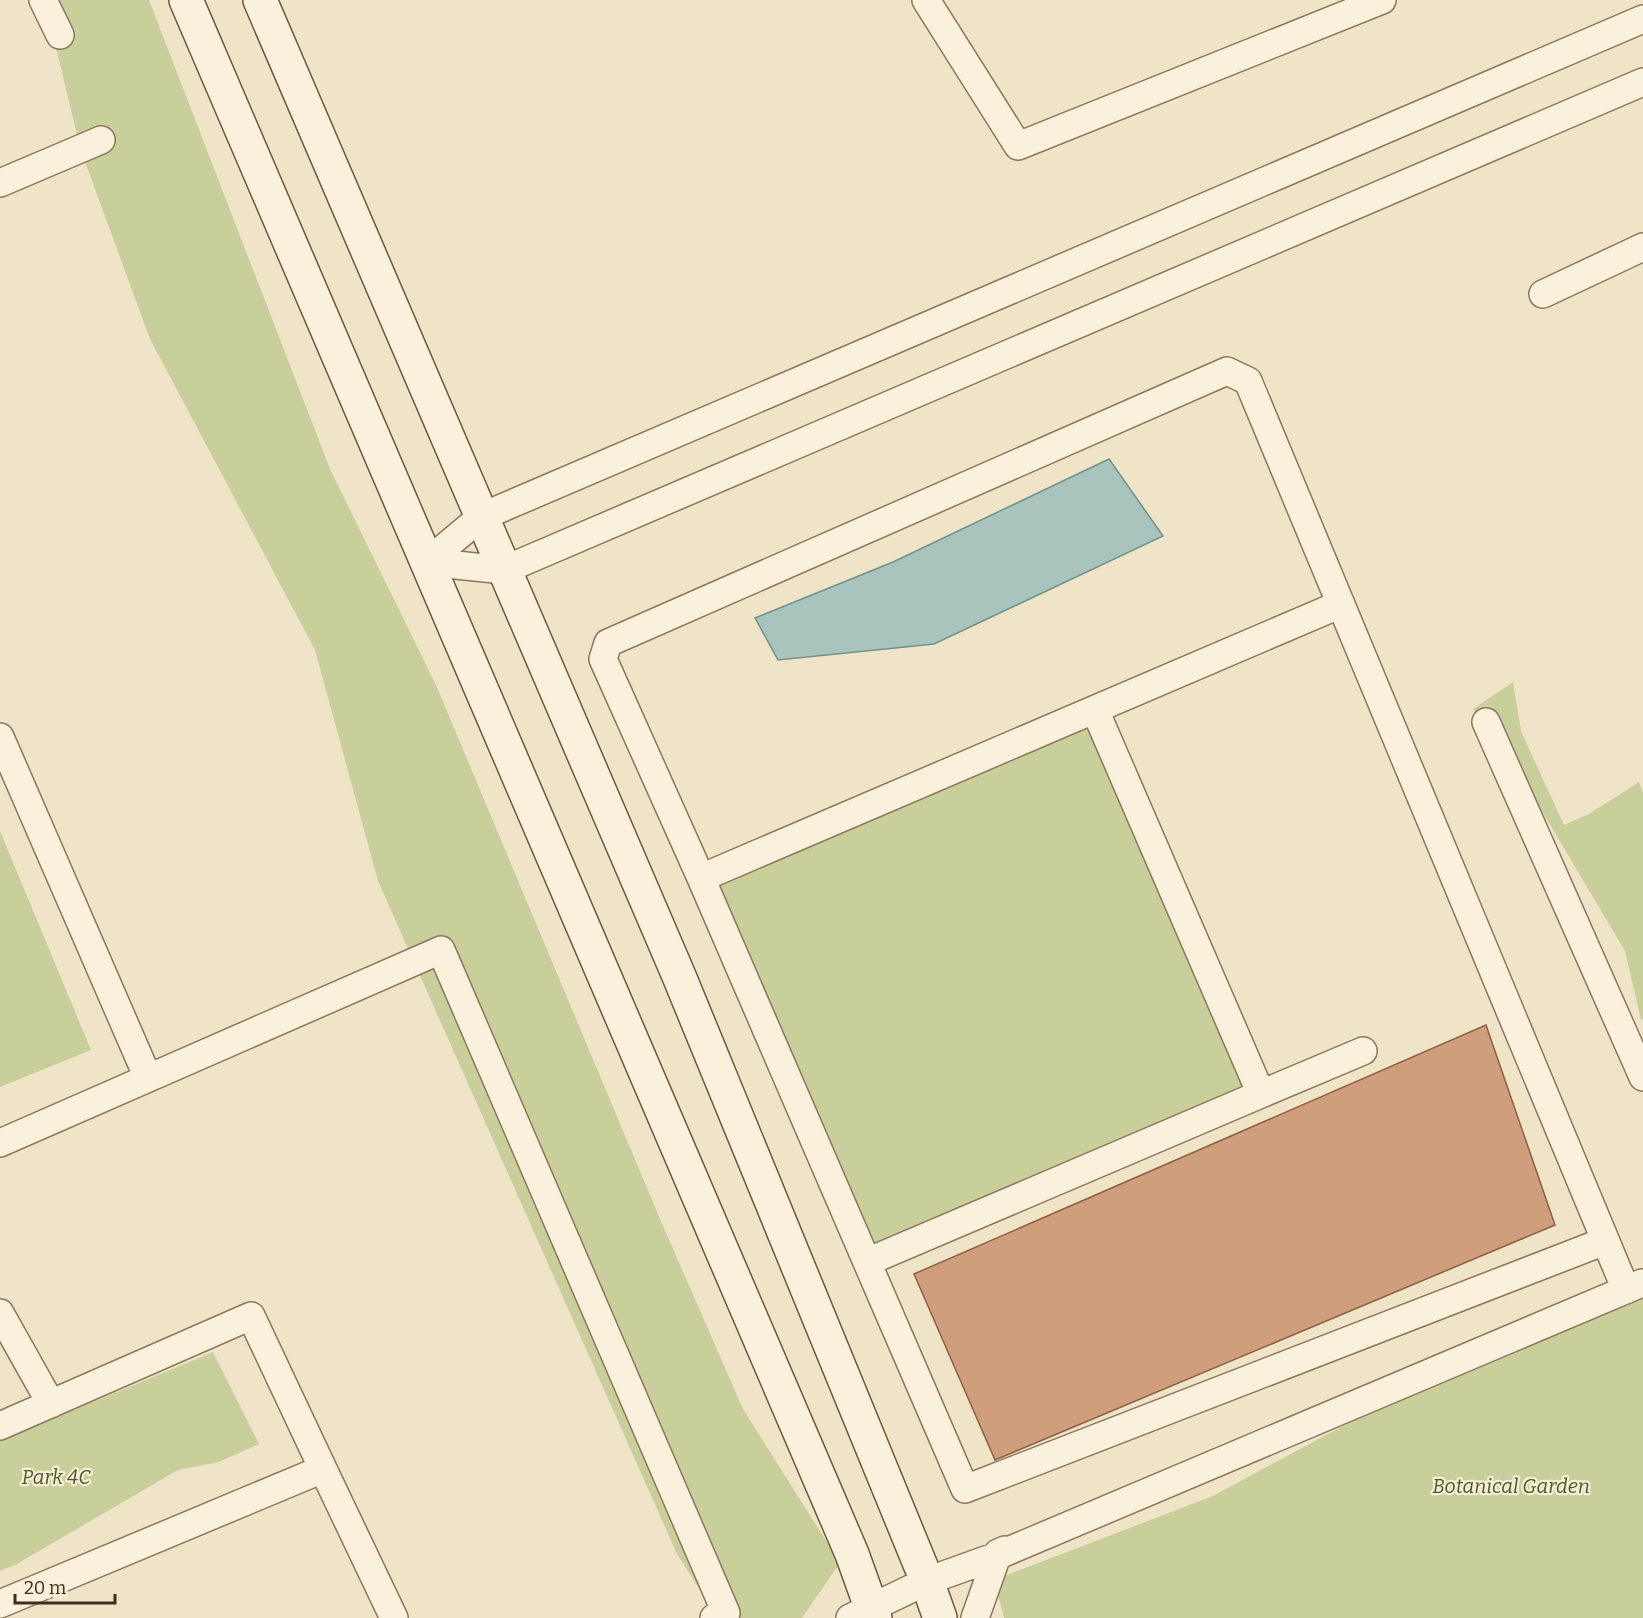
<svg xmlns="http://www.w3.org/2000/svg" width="1643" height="1618" font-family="Bitter,serif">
<rect width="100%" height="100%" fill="#f0e4c8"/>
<!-- green -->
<path fill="#c9cf9b" d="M38 0H149L330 469 436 685 660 1219 743 1409 840 1563 802 1618H718L677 1554 378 881 315 650 150 339 81 151 52 31Z
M1513 682 1521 731 1564 825 1589 814 1639 782 1643 793V1019L1641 1020 1625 951 1520 774 1473 709Z
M1095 710 1261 1094 867 1262 701 878Z
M0 831 91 1050 0 1087Z
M1643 1271V1618H1004L994 1580 1213 1496 1596 1289Z
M213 1352 259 1444 219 1462 178 1470 15 1565 0 1571V1437L50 1420Z"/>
<!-- water -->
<path fill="#a9c4bc" stroke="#6f938a" stroke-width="1.5" d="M1109 459 1163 536 934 644 778 660 755 618 893 562Z"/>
<!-- building -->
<path fill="#cf9f7d" stroke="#8d5f41" stroke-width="1.5" d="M1486 1025 1555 1225 995 1460 914 1274Z"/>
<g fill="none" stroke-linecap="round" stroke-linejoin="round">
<!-- street casing -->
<g stroke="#8d765c" stroke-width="30">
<path id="street" d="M43 0 60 35
M926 0 1018 146 1382 0
M0 183 101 140
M1543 294 1643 247
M427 562 481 517 1643 19
M427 562 504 570 1643 82
M1486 722 1643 1077
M0 737 148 1078
M701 878 1341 604
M1261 1094 1363 1051
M0 1143 441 950 726 1613 714 1618
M1605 1241 965 1489 701 878 603 659 608 643 1227 371 1248 381 1626 1290
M867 1262 1261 1094 1095 710
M0 1313 51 1404
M0 1426 251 1316 323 1469
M0 1604 323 1469 394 1618
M850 1618 927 1581 994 1557 1642 1283
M975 1618 998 1553 1005 1550"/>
</g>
<!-- secondary casing -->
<g stroke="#6f573f" stroke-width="36">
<path id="secondary" d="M186 0 852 1554 875 1618
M260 0 679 976 927 1581 940 1618"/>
</g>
<!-- street -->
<use href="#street" stroke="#faf1dc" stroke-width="27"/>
<!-- secondary -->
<use href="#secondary" stroke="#faf1dc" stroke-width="33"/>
</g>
<g text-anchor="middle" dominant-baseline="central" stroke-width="4.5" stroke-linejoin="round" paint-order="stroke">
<!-- park labels -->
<g font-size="20" font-style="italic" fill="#4d5a26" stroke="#f7eed8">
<text x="56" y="1477">Park 4C</text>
<text x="1511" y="1486">Botanical Garden</text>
</g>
</g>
<!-- scale -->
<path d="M15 1594v9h100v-9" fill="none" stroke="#3d2e20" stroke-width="3"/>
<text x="24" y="1594" font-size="18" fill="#3d2e20" stroke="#f7eed8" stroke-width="4.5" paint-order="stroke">20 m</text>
</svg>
